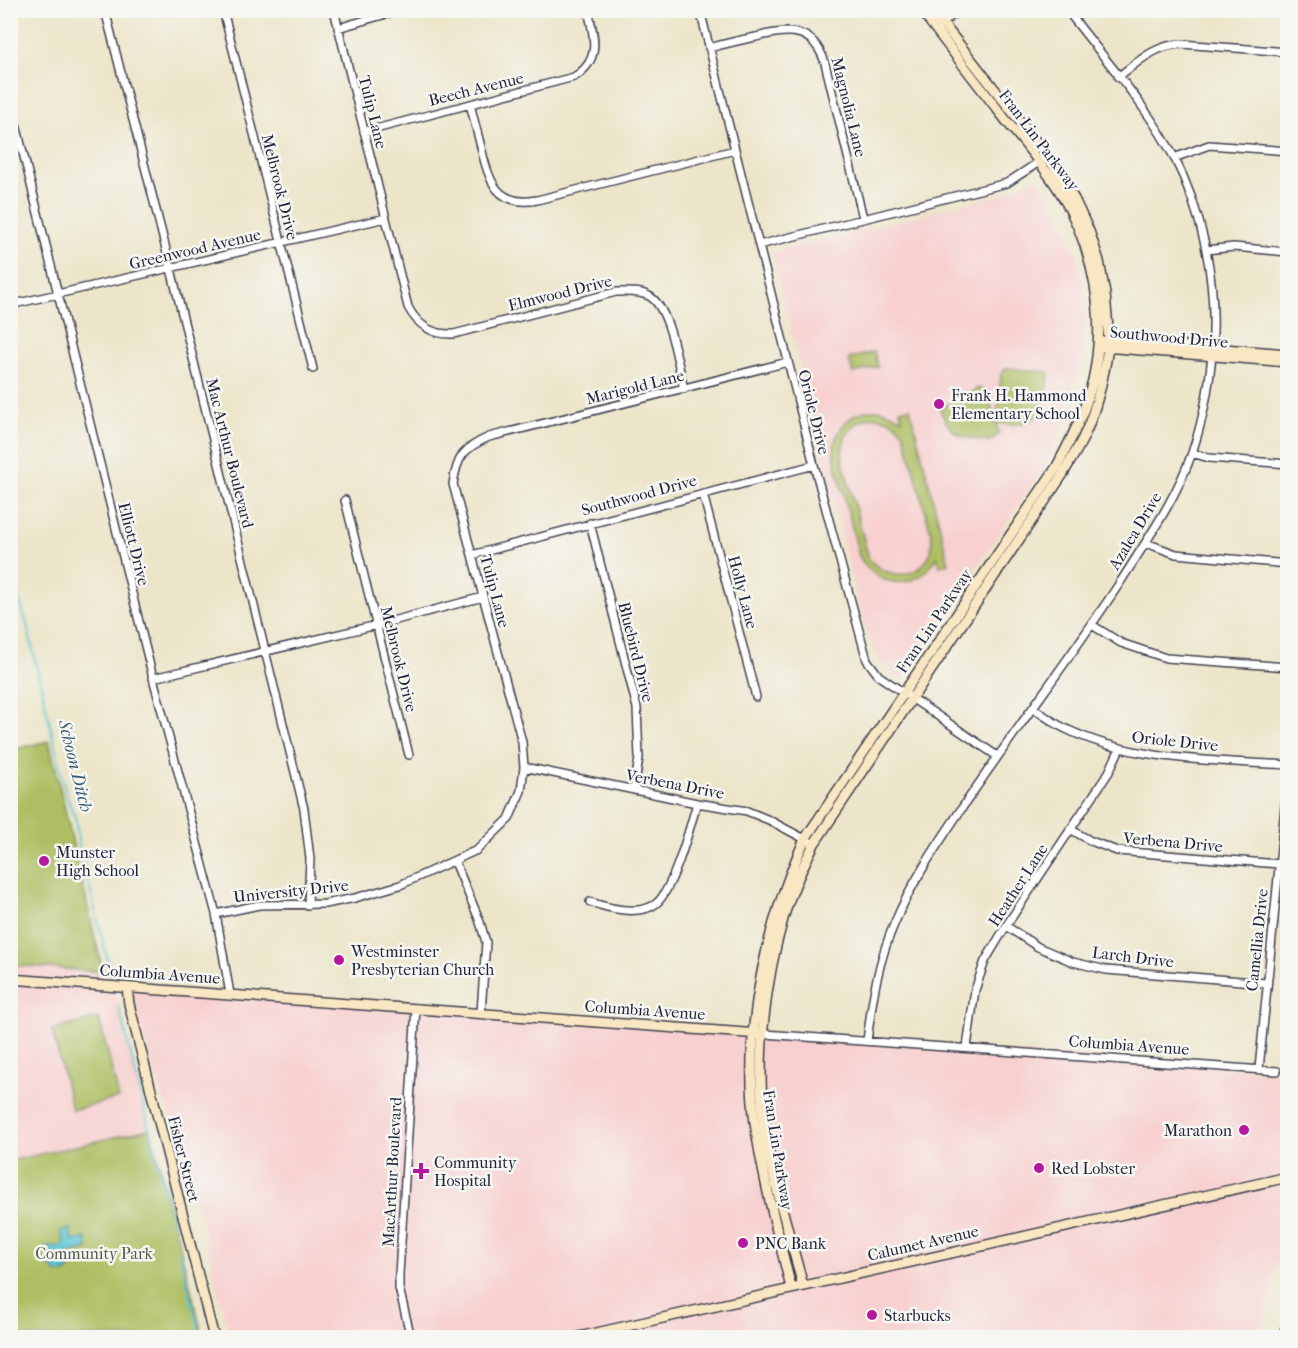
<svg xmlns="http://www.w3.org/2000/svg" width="1298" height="1348" font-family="'IM FELL French Canon',serif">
<rect width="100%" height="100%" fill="#f6f6f2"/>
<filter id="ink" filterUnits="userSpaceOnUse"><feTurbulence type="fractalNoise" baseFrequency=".0167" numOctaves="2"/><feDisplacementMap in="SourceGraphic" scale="12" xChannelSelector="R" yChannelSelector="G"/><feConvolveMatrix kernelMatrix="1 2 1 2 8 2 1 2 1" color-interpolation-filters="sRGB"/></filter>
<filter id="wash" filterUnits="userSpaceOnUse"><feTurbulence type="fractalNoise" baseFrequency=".008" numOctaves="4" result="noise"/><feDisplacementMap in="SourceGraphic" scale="24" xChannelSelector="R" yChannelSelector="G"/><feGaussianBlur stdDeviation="1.35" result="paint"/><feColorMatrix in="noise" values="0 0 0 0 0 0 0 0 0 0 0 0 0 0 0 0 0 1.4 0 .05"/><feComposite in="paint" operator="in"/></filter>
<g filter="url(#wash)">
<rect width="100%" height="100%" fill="#ece5c9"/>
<!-- built -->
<path fill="#f7d0cf" d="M1036 177 1056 208 1076 253 1086 304 1084 353 1053 454 901 679 879 660 863 623 772 253 998 195 1015 189Z
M49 741 103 972 118 999 150 1129 11 1161 10 750Z
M127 988 1287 1072V1214L1263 1327 1255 1338 229 1337 194 1190Z"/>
<!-- green -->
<path fill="#aebf63" stroke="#68704f" stroke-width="1.5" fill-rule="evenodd" d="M874 352 878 367 853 373 849 359Z
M1006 368 1049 372C1047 409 1040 430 997 423L1001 374Z
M978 388 987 391 999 434 990 441C963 438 950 437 940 409Z
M910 408 949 563 940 566 937 557C918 591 878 591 859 556 854 534 848 511 842 488 839 476 834 463 834 451 834 434 846 417 862 412 876 407 890 411 902 419L900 410ZM871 417C886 416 895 422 904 433L931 533C938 573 894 588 869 559L843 462C840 439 848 424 871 417Z
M49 741 103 972 11 965V750Z
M99 1018 119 1098 72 1110 52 1030Z
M150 1129 203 1337H11L10 1161Z"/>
<!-- water -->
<path fill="#5ac5d3" stroke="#3e7487" stroke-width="1.5" d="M70 1229 73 1241 86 1238 88 1249 67 1254 63 1261 70 1270C53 1280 45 1261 48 1246L55 1248 62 1245 64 1241 61 1231Z"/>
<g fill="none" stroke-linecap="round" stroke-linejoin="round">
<!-- stream -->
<path stroke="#5ac5d3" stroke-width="2" d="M10 560 17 595 27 624 66 795 76 821 78 841 112 978
M119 1007 173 1225
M179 1252 201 1338"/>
</g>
</g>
<g filter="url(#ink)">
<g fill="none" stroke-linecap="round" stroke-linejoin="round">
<!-- street casing -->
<g stroke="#403f50" stroke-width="10">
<path id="street" d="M105 10 171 269 304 809 310 859 308 905
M223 10 313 369
M334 10 408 307C418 326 432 335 454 334L616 292C627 292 640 291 649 296 670 307 678 366 684 389
M700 10 814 465 867 660 879 676 997 756
M939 26 959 10
M338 28 400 10
M709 48C724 44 740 40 756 37 788 29 813 26 825 63L863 218
M1118 77C1138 62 1155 45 1181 44L1288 52
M10 100 153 678 216 914 230 994
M470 104C474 120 478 135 482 151 489 182 498 207 537 200L735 150
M364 132 574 77C602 60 594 36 588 10
M1174 158 1209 145 1288 151
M759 245 1007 183 1042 160
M1206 250 1234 247 1288 252
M10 305 386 218
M1192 453 1209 458 1288 464
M703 494 756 697
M345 500 409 755
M590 523 637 708 639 758 634 790
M1146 543 1176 554 1288 564
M472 555 814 465
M1092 625 1121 643 1166 658 1288 667
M153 678 377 625 483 597
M1033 708C1043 715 1054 723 1064 728 1133 762 1213 760 1288 765
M524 767 697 803 747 811 769 820 814 844
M1070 829 1091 841 1117 851 1279 864
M455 862 479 919 486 942 481 1012
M590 902C608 908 636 916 654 905 672 895 691 824 697 803
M216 914 259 905 325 904 355 898 400 885 477 850 509 819 521 791 524 767 522 742 453 484C457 456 464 448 489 437L788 362
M1006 926 1038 947 1073 962 1106 970 1266 983
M764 1034 1277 1071
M867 1041C872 1000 878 961 895 922 912 882 936 847 960 811 1012 734 1070 659 1121 581 1147 540 1176 499 1192 453 1205 414 1212 374 1213 332 1215 273 1201 210 1174 157 1146 104 1103 58 1067 10
M967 1047 975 990 985 961 1006 926 1109 772 1120 748
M1259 1069 1288 777
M411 1338 399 1288V1274L416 1008"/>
</g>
<!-- secondary casing -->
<g stroke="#403f50" stroke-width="12">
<path id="secondary" d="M1105 341 1109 340 1288 354
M1104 347 1288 362
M10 979 759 1034
M127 988 129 1004 214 1338
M803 1286C789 1232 771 1177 764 1122 756 1058 765 981 783 919 790 893 802 868 814 844L1063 474C1070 461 1078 449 1084 436 1097 407 1105 372 1109 340L1105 294 1099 261 1089 231 1074 199 1048 157 932 10
M791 1288C778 1234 763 1179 755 1123 743 1028 766 925 805 839L1056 468C1071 440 1085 412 1093 380 1107 318 1094 249 1062 195 1046 168 1024 143 1005 119 977 83 949 47 921 10
M574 1338 1279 1179 1288 1174"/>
</g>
<!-- street -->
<use href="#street" stroke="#fff" stroke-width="7"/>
<!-- secondary -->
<use href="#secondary" stroke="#f9e7c3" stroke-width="9"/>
<!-- rail casing -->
<g stroke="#22223b" stroke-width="4.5">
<path id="rail" d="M1279 1338 1288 1311"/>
</g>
<!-- rail -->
<use href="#rail" stroke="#f6f6f2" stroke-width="2" stroke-dasharray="7" stroke-linecap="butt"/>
</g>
</g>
<!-- markers -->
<g fill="#b5179e" stroke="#f6f6f2" stroke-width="2">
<circle cx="939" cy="404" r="6"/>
<circle cx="44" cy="861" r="6"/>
<circle cx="339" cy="960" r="6"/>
<circle cx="1244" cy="1130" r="6"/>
<circle cx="1039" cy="1168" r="6"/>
<path d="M418 1162h6v6h6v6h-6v6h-6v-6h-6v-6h6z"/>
<circle cx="743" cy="1243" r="6"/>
<circle cx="872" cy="1315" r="6"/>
</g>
<g text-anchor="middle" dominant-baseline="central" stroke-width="5" stroke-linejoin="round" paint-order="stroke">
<!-- street labels -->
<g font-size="16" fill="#22223b" stroke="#f6f6f2">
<text transform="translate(476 89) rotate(-14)">Beech Avenue</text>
<text transform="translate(849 107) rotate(76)">Magnolia Lane</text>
<text transform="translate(373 112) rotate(76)">Tulip Lane</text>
<text transform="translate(1039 140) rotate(53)">Fran Lin Parkway</text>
<text transform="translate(280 187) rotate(76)">Melbrook Drive</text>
<text transform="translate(195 249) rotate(-13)">Greenwood Avenue</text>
<text transform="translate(560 293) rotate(-14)">Elmwood Drive</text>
<text transform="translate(1169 337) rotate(5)">Southwood Drive</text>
<text transform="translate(635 387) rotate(-14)">Marigold Lane</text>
<text transform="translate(814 412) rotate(76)">Oriole Drive</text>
<text transform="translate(230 453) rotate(76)">Mac Arthur Boulevard</text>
<text transform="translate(639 495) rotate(-15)">Southwood Drive</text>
<text transform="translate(1135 531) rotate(-59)">Azalea Drive</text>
<text transform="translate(134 544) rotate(76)">Elliott Drive</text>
<text transform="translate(495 591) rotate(75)">Tulip Lane</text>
<text transform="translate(743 592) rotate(75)">Holly Lane</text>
<text transform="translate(934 621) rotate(-56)">Fran Lin Parkway</text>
<text transform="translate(636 652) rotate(76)">Bluebird Drive</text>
<text transform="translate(399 659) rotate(76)">Melbrook Drive</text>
<text transform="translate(1175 741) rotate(6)">Oriole Drive</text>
<text transform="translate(675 784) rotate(11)">Verbena Drive</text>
<text transform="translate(1173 842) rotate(5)">Verbena Drive</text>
<text transform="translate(1018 885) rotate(-57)">Heather Lane</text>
<text transform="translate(291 891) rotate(-6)">University Drive</text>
<text transform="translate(1257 940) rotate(-84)">Camellia Drive</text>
<text transform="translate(1133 957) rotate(7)">Larch Drive</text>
<text transform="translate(160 974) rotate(4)">Columbia Avenue</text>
<text transform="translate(645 1010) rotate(4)">Columbia Avenue</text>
<text transform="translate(1129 1045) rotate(4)">Columbia Avenue</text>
<text transform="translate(778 1150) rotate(81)">Fran Lin Parkway</text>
<text transform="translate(184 1159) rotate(76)">Fisher Street</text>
<text transform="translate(392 1172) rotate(-87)">MacArthur Boulevard</text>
<text transform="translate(923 1243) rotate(-13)">Calumet Avenue</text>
</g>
<!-- poi labels -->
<g font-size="16" fill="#22223b" stroke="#f6f6f2" text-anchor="start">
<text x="951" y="395">Frank H. Hammond<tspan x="951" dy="18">Elementary School</tspan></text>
<text x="56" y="852">Munster<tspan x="56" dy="18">High School</tspan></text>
<text x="351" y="951">Westminster<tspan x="351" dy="18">Presbyterian Church</tspan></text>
<text x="1232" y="1130" text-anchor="end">Marathon</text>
<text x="434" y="1162">Community<tspan x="434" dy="18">Hospital</tspan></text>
<text x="1051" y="1168">Red Lobster</text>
<text x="755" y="1243">PNC Bank</text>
<text x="884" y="1315">Starbucks</text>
</g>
<!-- park labels -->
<g font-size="16" fill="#535949" stroke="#f6f6f2">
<text x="94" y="1253">Community Park</text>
</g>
<!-- water labels -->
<g font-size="18" font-style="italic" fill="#365b70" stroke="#f6f6f2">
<text transform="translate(75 766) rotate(76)">Schoon Ditch</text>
</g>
</g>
<!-- margin -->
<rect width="1298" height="1348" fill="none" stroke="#f6f6f2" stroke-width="36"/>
</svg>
